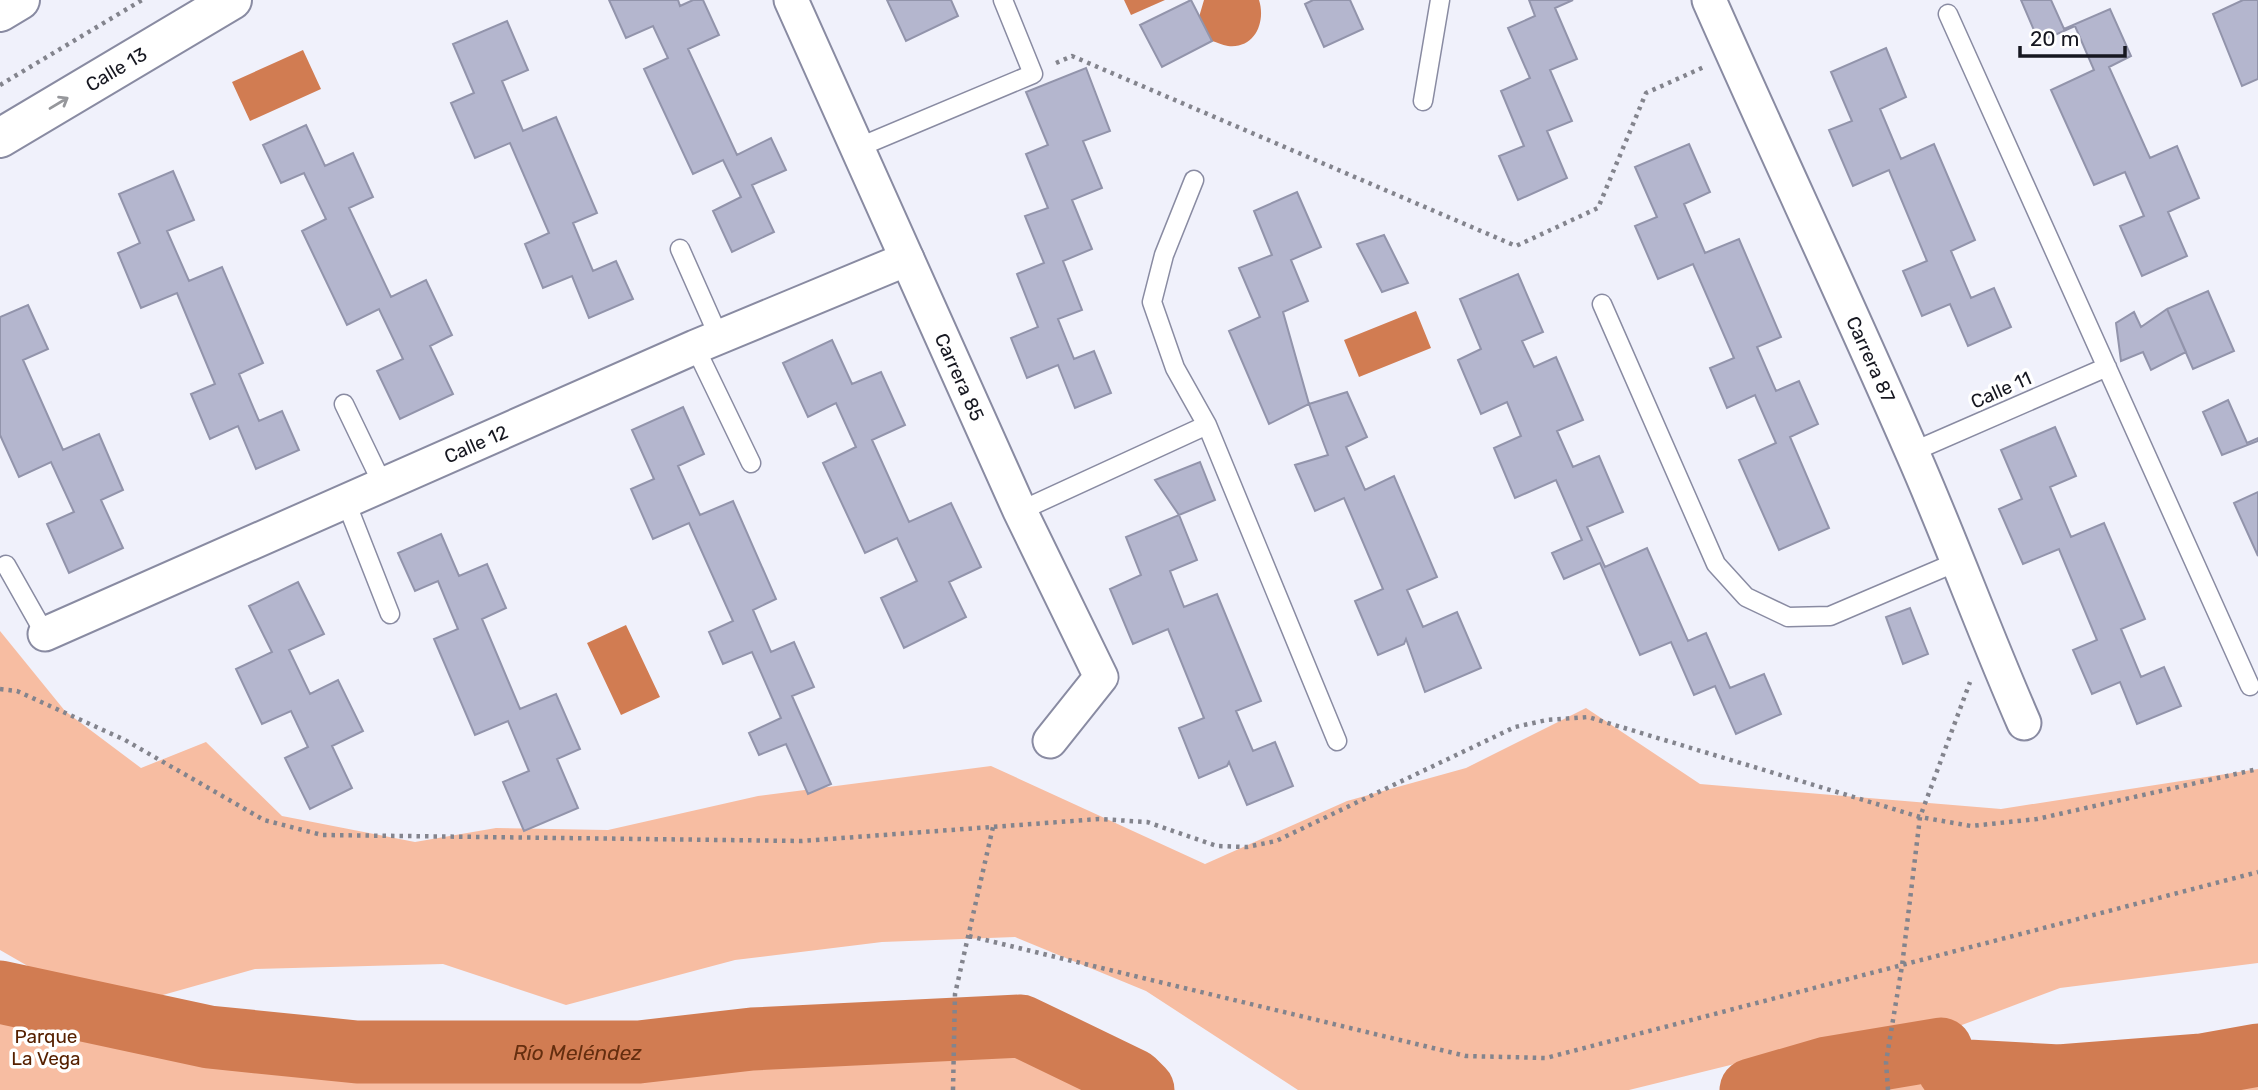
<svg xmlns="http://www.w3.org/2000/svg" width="2258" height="1090" font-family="Rubik,sans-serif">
<rect width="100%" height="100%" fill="#f0f1fb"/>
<!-- green -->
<path fill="#f7bda2" d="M0 631 65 711 141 768 206 742 282 816 415 842 496 828 608 830 758 796 991 766 1205 864 1347 801 1466 768 1586 708 1700 784 2001 809 2258 769V963L2060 988 1938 1034 1763 1057 1629 1090H1298L1146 991 1015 937 882 942 735 960 566 1005 443 964 255 969 106 1011 0 950Z
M0 992 209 1037 357 1052H639L752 1039 1021 1026 1133 1080 1143 1090H0Z
M1941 1049 1950 1070 2059 1076 2202 1065 2258 1055V1090H1751L1827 1068Z"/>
<!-- water -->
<path fill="#d17c52" d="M1124 0H1165L1131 15Z
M1204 0H1259C1266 22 1255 49 1228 46 1222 45 1216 42 1212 41L1199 17Z
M303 50 321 89 250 121 232 82Z
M1416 311 1431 348 1359 377 1344 340Z
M626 625 660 697 621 715 587 643Z"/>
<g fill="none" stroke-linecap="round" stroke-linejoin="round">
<!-- river -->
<g stroke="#d17c52" stroke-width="63">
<path id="s1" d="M0 992 209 1037 357 1052H639L752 1039 1021 1026 1133 1080 1143 1090"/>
<path d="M1751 1090 1827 1068 1941 1049 1949 1070 2059 1076 2202 1065 2258 1055"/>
</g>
</g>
<!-- building -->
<path fill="#b4b6ce" stroke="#9294ab" stroke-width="2" d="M609 0H678L680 6 693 0H703L719 35 688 49 737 155 771 138 786 170 752 185 774 232 732 252 713 211 741 197 723 160 693 174 644 69 668 58 653 26 626 38Z
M887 0H951L958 16 906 41Z
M1191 0 1212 41 1162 67 1140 25Z
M1313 0H1350L1363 29 1324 47 1305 4Z
M1529 0H1573L1555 8 1577 59 1550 70 1572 121 1547 131 1567 178 1518 200 1499 156 1524 146 1501 91 1530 78 1508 28 1535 16Z
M2021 0H2051L2064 29 2110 9 2131 56 2109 67 2150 158 2177 146 2199 198 2168 212 2187 256 2142 276 2120 226 2144 216 2125 172 2094 185 2051 90 2094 70 2075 26 2039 42Z
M2243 0H2258V79L2242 86 2213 14Z
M507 21 528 70 502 81 523 131 556 117 597 213 573 223 593 271 616 261 633 299 589 318 572 276 543 288 525 244 549 233 510 143 475 158 451 103 474 93 453 44Z
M1886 48 1906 97 1880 109 1901 159 1934 144 1975 240 1951 251 1971 298 1994 288 2011 327 1968 346 1950 304 1922 316 1903 271 1927 261 1889 170 1853 186 1829 130 1852 121 1831 72Z
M1086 68 1110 131 1083 141 1102 188 1072 200 1092 249 1063 261 1082 310 1058 319 1074 359 1094 351 1111 393 1075 408 1058 365 1027 378 1011 338 1038 327 1017 274 1044 263 1025 216 1048 208 1026 154 1048 145 1026 92Z
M306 125 325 166 353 153 373 197 349 208 391 297 426 280 452 335 430 346 453 394 400 419 377 371 403 359 379 309 347 325 302 231 326 219 304 173 281 183 263 145Z
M1689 144 1710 192 1684 204 1705 253 1739 239 1781 337 1757 347 1776 391 1799 381 1818 424 1790 437 1829 528 1779 550 1739 460 1776 443 1755 395 1727 408 1710 368 1734 358 1693 264 1658 279 1635 226 1657 217 1635 167Z
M173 171 194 220 167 231 189 281 222 267 263 363 239 374 259 421 282 411 299 450 256 469 238 426 210 439 191 394 215 384 177 293 141 308 118 253 140 243 119 194Z
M1297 192 1321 247 1291 260 1308 301 1283 312 1309 404 1269 424 1229 331 1260 317 1239 268 1272 255 1254 211Z
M1384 235 1408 283 1382 292 1357 244Z
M1518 274 1543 332 1522 341 1534 367 1556 357 1583 420 1557 431 1573 467 1599 456 1623 512 1587 527 1605 567 1647 548 1688 641 1706 633 1730 688 1764 674 1781 714 1736 734 1715 686 1694 695 1671 642 1640 655 1600 563 1564 579 1552 553 1582 540 1556 480 1515 498 1494 448 1521 436 1507 402 1481 414 1458 360 1481 349 1460 299Z
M2208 291 2234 351 2193 369 2167 309Z
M28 305 48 349 23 360 63 450 99 434 123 490 101 500 123 548 69 573 47 524 74 512 51 462 19 477 0 435V317Z
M2167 309 2186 352 2151 370 2143 352 2121 361 2116 323 2134 312 2141 327Z
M832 340 852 384 881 372 905 425 872 440 909 522 951 503 981 567 949 582 966 617 904 648 881 598 917 581 897 538 865 553 823 463 856 447 836 403 808 417 783 363Z
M1347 392 1367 437 1346 447 1365 490 1394 476 1437 577 1407 590 1423 627 1457 612 1481 668 1425 692 1406 639 1404 644 1378 655 1355 601 1383 589 1344 498 1315 511 1295 465 1328 455 1309 404Z
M2228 400 2247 443 2258 438V441L2222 455 2203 412Z
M683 407 704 454 678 466 700 515 733 501 776 599 753 610 771 652 794 642 814 687 792 696 831 784 808 794 786 744 759 755 749 733 781 718 752 652 723 664 709 632 733 621 689 523 653 539 631 489 654 479 632 430Z
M2055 427 2076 476 2050 487 2071 537 2104 523 2145 619 2121 629 2141 677 2164 667 2181 706 2137 724 2120 682 2092 694 2073 650 2097 640 2059 549 2023 564 1999 509 2022 499 2001 450Z
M1200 462 1215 500 1179 515 1155 480Z
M2258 492V556L2234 503Z
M1179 515 1197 560 1170 571 1184 607 1217 594 1261 701 1236 711 1253 751 1275 742 1293 786 1247 805 1229 762 1227 766 1199 778 1179 728 1204 718 1168 629 1133 644 1110 589 1141 575 1126 537Z
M441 534 459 576 487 564 506 608 482 619 520 709 556 694 580 749 557 759 578 808 524 831 503 782 529 771 508 721 475 735 434 639 458 629 438 581 415 591 398 553Z
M298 582 324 634 289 650 310 694 338 680 363 731 332 746 352 788 310 809 285 758 308 747 291 711 262 724 236 669 272 652 249 606Z
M1910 608 1928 654 1903 664 1886 617Z"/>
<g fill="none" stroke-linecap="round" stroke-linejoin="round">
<!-- lane casing -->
<g stroke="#898ba2" stroke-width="21">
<path id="lane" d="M1948 14 2250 686
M1423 101 1440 0
M857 148 1033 74 1003 0
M1194 180 1164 255 1152 302 1175 368 1207 425 1337 741
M680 249 719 337
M1602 304 1716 564 1746 597 1788 617 1830 616 1959 561
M695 347 751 463
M344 404 383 485
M1912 452 2107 367
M346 502 390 614
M1020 511 1207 425
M6 565 45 634"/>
</g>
<!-- street casing -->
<g stroke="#898ba2" stroke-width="37">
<g id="street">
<path id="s2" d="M791 0 1020 511 1101 677 1050 741"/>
<path id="s3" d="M1709 0C1776 152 1847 302 1913 454 1952 543 1985 634 2024 723"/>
<path id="s4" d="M45 634 695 347 907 259"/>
</g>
</g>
<!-- secondary casing -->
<g stroke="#898ba2" stroke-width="42">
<g id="secondary">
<path d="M0 12 20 0"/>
<path id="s5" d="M0 138 232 0"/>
</g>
</g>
<!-- path -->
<path stroke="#83848d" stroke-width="4.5" stroke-dasharray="3.5 5" stroke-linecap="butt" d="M1056 63 1072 56 1516 246 1598 208 1646 93 1704 67
M0 85 142 0
M0 689 17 691 125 740 264 820 322 835 802 841 1099 819 1147 822 1217 846 1247 847 1276 841 1515 727 1547 720 1588 717 1920 817 1971 826 2037 819 2258 769
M969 936 1466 1056 1546 1058 2258 872
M953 1090 955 994 993 827
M1888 1090 1886 1062 1902 966 1920 817 1970 682"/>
<!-- lane -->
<use href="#lane" stroke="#fff" stroke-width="18"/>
<!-- street -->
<use href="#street" stroke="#fff" stroke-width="33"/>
<!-- secondary -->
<use href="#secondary" stroke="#fff" stroke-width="38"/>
</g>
<!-- one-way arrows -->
<defs><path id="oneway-shaft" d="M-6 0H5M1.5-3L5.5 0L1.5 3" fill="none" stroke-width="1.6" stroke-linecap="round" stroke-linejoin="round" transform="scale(1.75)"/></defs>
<use stroke="#96979b" href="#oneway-shaft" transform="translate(59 103) rotate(-31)"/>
<g text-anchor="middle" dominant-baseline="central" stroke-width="7" stroke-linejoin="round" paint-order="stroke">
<!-- street labels -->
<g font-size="19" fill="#161720" stroke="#fff">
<text stroke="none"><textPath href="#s5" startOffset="135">Calle 13</textPath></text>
<text stroke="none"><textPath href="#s3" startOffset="394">Carrera 87</textPath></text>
<text stroke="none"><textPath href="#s2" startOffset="413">Carrera 85</textPath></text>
<text transform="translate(2001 390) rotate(-24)">Calle 11</text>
<text stroke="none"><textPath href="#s4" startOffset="471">Calle 12</textPath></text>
</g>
<!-- park labels -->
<g font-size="19" fill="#562000" stroke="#fff">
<text x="46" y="1036">Parque<tspan x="46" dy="22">La Vega</tspan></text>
</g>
<!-- water labels -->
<g font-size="21" font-style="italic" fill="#652e0f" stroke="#fff">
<text stroke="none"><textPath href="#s1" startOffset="583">Río Meléndez</textPath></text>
</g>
</g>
<!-- scale -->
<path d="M2020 46v10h105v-10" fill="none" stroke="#161720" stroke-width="3.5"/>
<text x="2030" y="46" font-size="21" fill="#161720" stroke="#ffffff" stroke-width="5" paint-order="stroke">20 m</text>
</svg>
